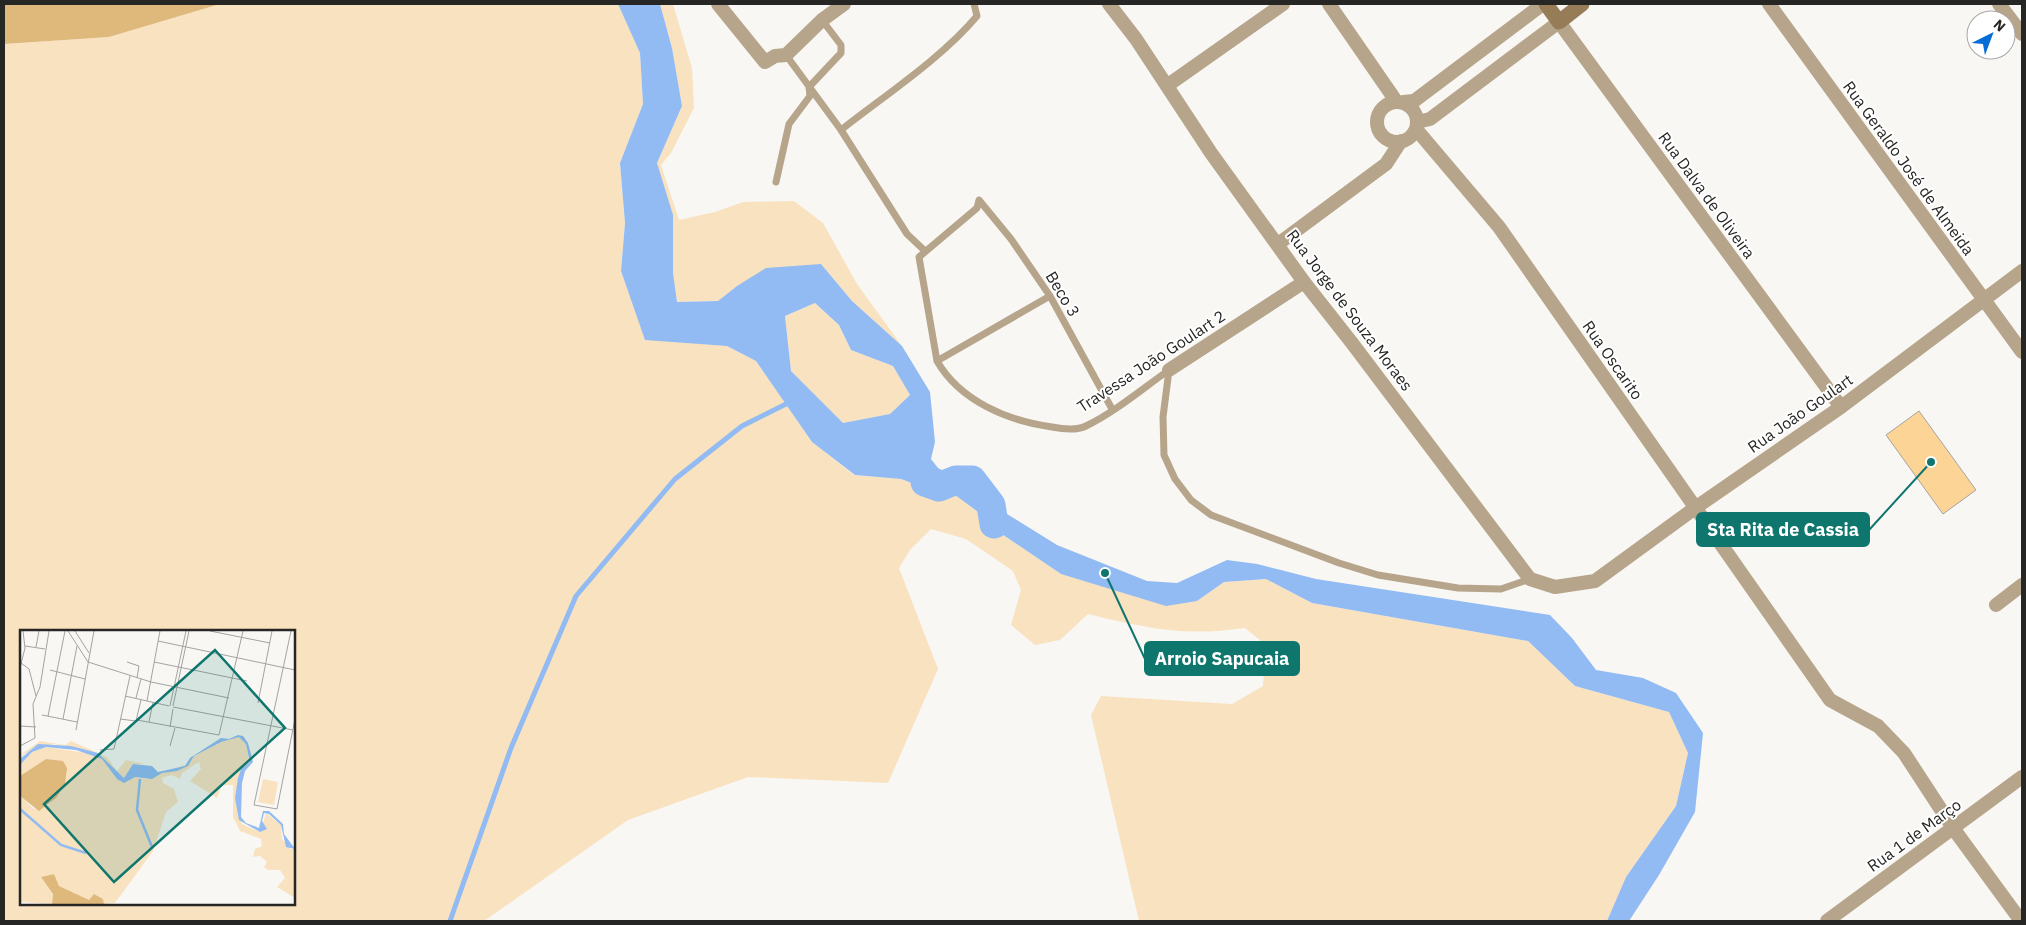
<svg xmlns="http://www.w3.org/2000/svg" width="2026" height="925" font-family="'IBM Plex Sans',sans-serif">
<rect width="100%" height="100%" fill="#f9f7f4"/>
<!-- green -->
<path fill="#f9e2c0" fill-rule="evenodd" d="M220 4H618L640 53 643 104 620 163 625 223 621 271 645 339 727 346 756 361 812 442 854 475 901 479 928 489 955 495 981 514 996 530 1061 574 1197 601 1224 582 1266 579 1312 603 1528 641 1575 686 1669 712 1688 753 1676 806 1626 877 1607 921H1139L1091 715 1101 696 1232 704 1263 686 1266 645 1245 628C1184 637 1146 628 1088 614L1060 640 1035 645 1011 625 1021 590 1013 571 966 539 931 529 910 550 899 568 938 669 888 783 748 777 628 820 484 921H4V44L109 37ZM21 631H294V904H21Z
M660 4H673L692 68 694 108 671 153 661 165 679 220 715 212 743 202 794 201 823 223 857 284 902 346 852 301 821 264 737 286 718 301 677 302 657 163 682 106 672 48Z
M815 303 839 325 851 350 893 366 910 395 890 414 843 423 791 371 785 316Z"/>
<!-- forest -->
<path fill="#dfb87b" d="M4 4H220L109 37 4 44Z"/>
<!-- water -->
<path fill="#91bbf2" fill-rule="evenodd" d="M618 4H660L672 48 682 106 657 163 673 215V273L677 302 718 301 737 286 766 268 821 264 852 301 902 346 930 392 935 442 931 459 938 468 993 497 1007 514 1057 545 1147 581 1177 583 1227 560 1257 564 1316 579 1550 615 1572 638 1596 670 1643 678 1676 693 1703 733 1695 812 1659 875 1629 921H1607L1626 877 1676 806 1688 753 1669 712 1575 686 1528 641 1312 603 1266 579 1224 582 1197 601 1166 606 1061 574 996 530 981 514 955 495 928 489 901 479 855 475 812 442 756 361 727 346 645 340 621 271 625 223 620 163 643 104 640 53ZM815 303 839 325 851 350 893 366 910 395 890 414 843 423 791 371 785 316Z"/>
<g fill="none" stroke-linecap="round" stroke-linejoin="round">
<!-- stream -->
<path stroke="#91bbf2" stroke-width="5" d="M450 921 511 748 576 596 675 479 742 426 790 402"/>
<!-- river -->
<path stroke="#91bbf2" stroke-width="29" d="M925 482 939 487 956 480H972L991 505 994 524"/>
</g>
<!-- building -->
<path fill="#fcd496" stroke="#a6a4a1" d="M1919 411 1976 490 1943 514 1886 435Z"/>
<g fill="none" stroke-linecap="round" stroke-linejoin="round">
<!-- lane -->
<path stroke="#b6a58b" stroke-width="7" d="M786 55 841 130 907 234 925 251
M841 130C884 96 942 58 977 16L974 4
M776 182 789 124 810 96 809 87 841 53V45L822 20
M1050 296 937 361 919 257 977 208 979 200 1011 239 1050 296 1112 409
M937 361C960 401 1008 421 1052 427 1062 429 1076 431 1086 426 1115 412 1142 389 1169 370
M1169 370 1163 417 1164 455 1175 479 1191 500 1211 515 1339 563 1378 575 1458 588 1501 589 1530 579"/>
<!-- street -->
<path stroke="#b6a58b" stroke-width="14" d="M718 4 765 62 775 56 786 55 822 20 844 4
M1109 4 1136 39 1211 153 1304 282 1352 343 1530 579 1555 587 1595 581 1695 508 1841 407 2022 271
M1329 4 1396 101
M1769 4 2022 352
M1999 4 2022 34
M1168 85 1283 4
M1377 122a20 20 0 1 1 40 0a20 20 0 1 1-40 0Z
M1403 102 1414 101 1543 4
M1417 122 1430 119 1559 22 1841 407
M1416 129 1499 227 1830 700 1878 726 1904 753 1953 828 2021 921
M1278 244 1386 164 1401 141
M1169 370 1304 282
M1996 605 2022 585
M1827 921 2022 777"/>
<!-- secondary -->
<path stroke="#967d57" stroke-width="15" d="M1546 4 1559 22 1582 4"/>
</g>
<g text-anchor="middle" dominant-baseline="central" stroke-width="4" stroke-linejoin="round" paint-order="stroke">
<!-- street labels -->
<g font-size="16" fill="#262624" stroke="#fff">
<text transform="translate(1909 168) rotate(54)">Rua Geraldo José de Almeida</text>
<text transform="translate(1707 195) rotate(54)">Rua Dalva de Oliveira</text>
<text transform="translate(1063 294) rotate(59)">Beco 3</text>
<text transform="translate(1350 310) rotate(53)">Rua Jorge de Souza Moraes</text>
<text transform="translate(1613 360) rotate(55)">Rua Oscarito</text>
<text transform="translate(1151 361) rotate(-33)">Travessa João Goulart 2</text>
<text transform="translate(1800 413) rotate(-35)">Rua João Goulart</text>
<text transform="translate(1914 835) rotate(-36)">Rua 1 de Março</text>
</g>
</g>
<!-- overview -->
<g transform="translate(20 630)">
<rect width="275" height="275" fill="#f9f7f4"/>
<path d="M219 107 226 114 230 133 225 136 215 168 222 194 240 202 246 183 261 195 262 209 271 219H275V268L257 257 265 248 260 240H248L244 237 247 232 240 226 233 227 235 219 242 216 241 209 220 201 213 187V155H202L197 168 170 151 181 139 179 132 162 143 160 149 152 145 142 148 143 153 154 159 158 172 146 182 133 221 95 273 84 274 83 269 74 264 69 271 39 256 34 244 21 247 33 264 32 274 0 272V166L14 179 27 177 45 154 33 130 26 129 0 146V135L12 122 26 117 67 123 82 129 97 149 115 147 126 149 170 133 174 126 201 112ZM20 111 45 115 51 111 87 127 97 141 106 130 126 134H113L104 148 78 123 34 114 4 124 0 129 3 123ZM243 149 258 152 254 175 238 172Z" fill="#f9e2c0"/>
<path d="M26 129 43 131 47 138 45 154 36 168 19 181 0 166V146ZM34 244 39 256 69 270 74 264 83 269 84 274H32L33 264 21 247Z" fill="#dfb87b"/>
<path d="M218 105 223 106 228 113 233 132 225 141 222 153 221 187 226 193 239 198 243 181H249L263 194 264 204 275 219 266 217 261 195 249 184 244 183 242 191 247 199 240 202 219 190 215 168 218 148 221 139 230 132 226 114 219 107 201 112 174 126 168 136 157 141 142 143 132 149 115 147 104 153 97 149 82 129 56 120 26 117 12 122 0 135V129L18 114 51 116 78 123 104 148 113 134 132 136 138 142 165 136 170 128 201 108 209 109Z" fill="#91bbf2"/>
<path fill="none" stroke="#91bbf2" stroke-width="2.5" d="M120 149 117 180 132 217M0 179 41 215 66 223"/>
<path fill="none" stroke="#a5a3a1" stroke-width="1" d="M48 1 68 32M55 1 69 23M190 1 250 13M271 1 234 175 257 179 275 89M138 11 275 40M5 16 25 19M16 17 19 1M68 32 131 52 209 68M107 32 119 36 117 48M134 32 227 51M1 33 9 39 16 66M0 38 5 18 3 1M30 40 65 49M105 66 149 76M116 68 121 49M127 71 140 1M238 73 252 1M150 76 166 1M153 76 169 1M153 77 273 100M22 85 57 92M28 86 45 1M43 89 57 16M100 89 116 91 121 70M117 90 199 105 223 1M129 92 133 72M0 96 16 97M150 97 153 79M56 100 74 1M0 116 15 108 13 74 20 57 29 1M150 116 155 98M80 120 94 119 110 46"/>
<path fill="#0f766e" fill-opacity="0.15" stroke="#0f766e" stroke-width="2.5" d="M195 20 265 98 94 252 24 174Z"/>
<rect width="275" height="275" fill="none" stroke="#262624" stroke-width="2.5"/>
</g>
<!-- callouts -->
<path fill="none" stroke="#0f766e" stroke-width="2" d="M1931 462L1869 530M1105 573L1145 659"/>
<g fill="#0f766e" stroke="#fff" stroke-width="2">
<circle cx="1931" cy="462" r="5"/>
<circle cx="1105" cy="573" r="5"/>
</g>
<g fill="#0f766e" stroke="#0f766e" stroke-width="2">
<rect x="1697" y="513" width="172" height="33" rx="5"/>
<rect x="1145" y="642" width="154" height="33" rx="5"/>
</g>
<g font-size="18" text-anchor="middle" font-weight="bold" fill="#fff">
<text x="1783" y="536">Sta Rita de Cassia</text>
<text x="1222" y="665">Arroio Sapucaia</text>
</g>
<!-- border -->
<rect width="2026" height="925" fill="none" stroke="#262624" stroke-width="10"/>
<!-- north arrow -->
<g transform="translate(1991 35) rotate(42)"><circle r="24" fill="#ffffff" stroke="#a8a8a7"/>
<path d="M0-4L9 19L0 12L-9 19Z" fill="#056dd5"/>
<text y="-8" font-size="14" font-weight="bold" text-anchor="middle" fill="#262624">N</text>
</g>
</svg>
